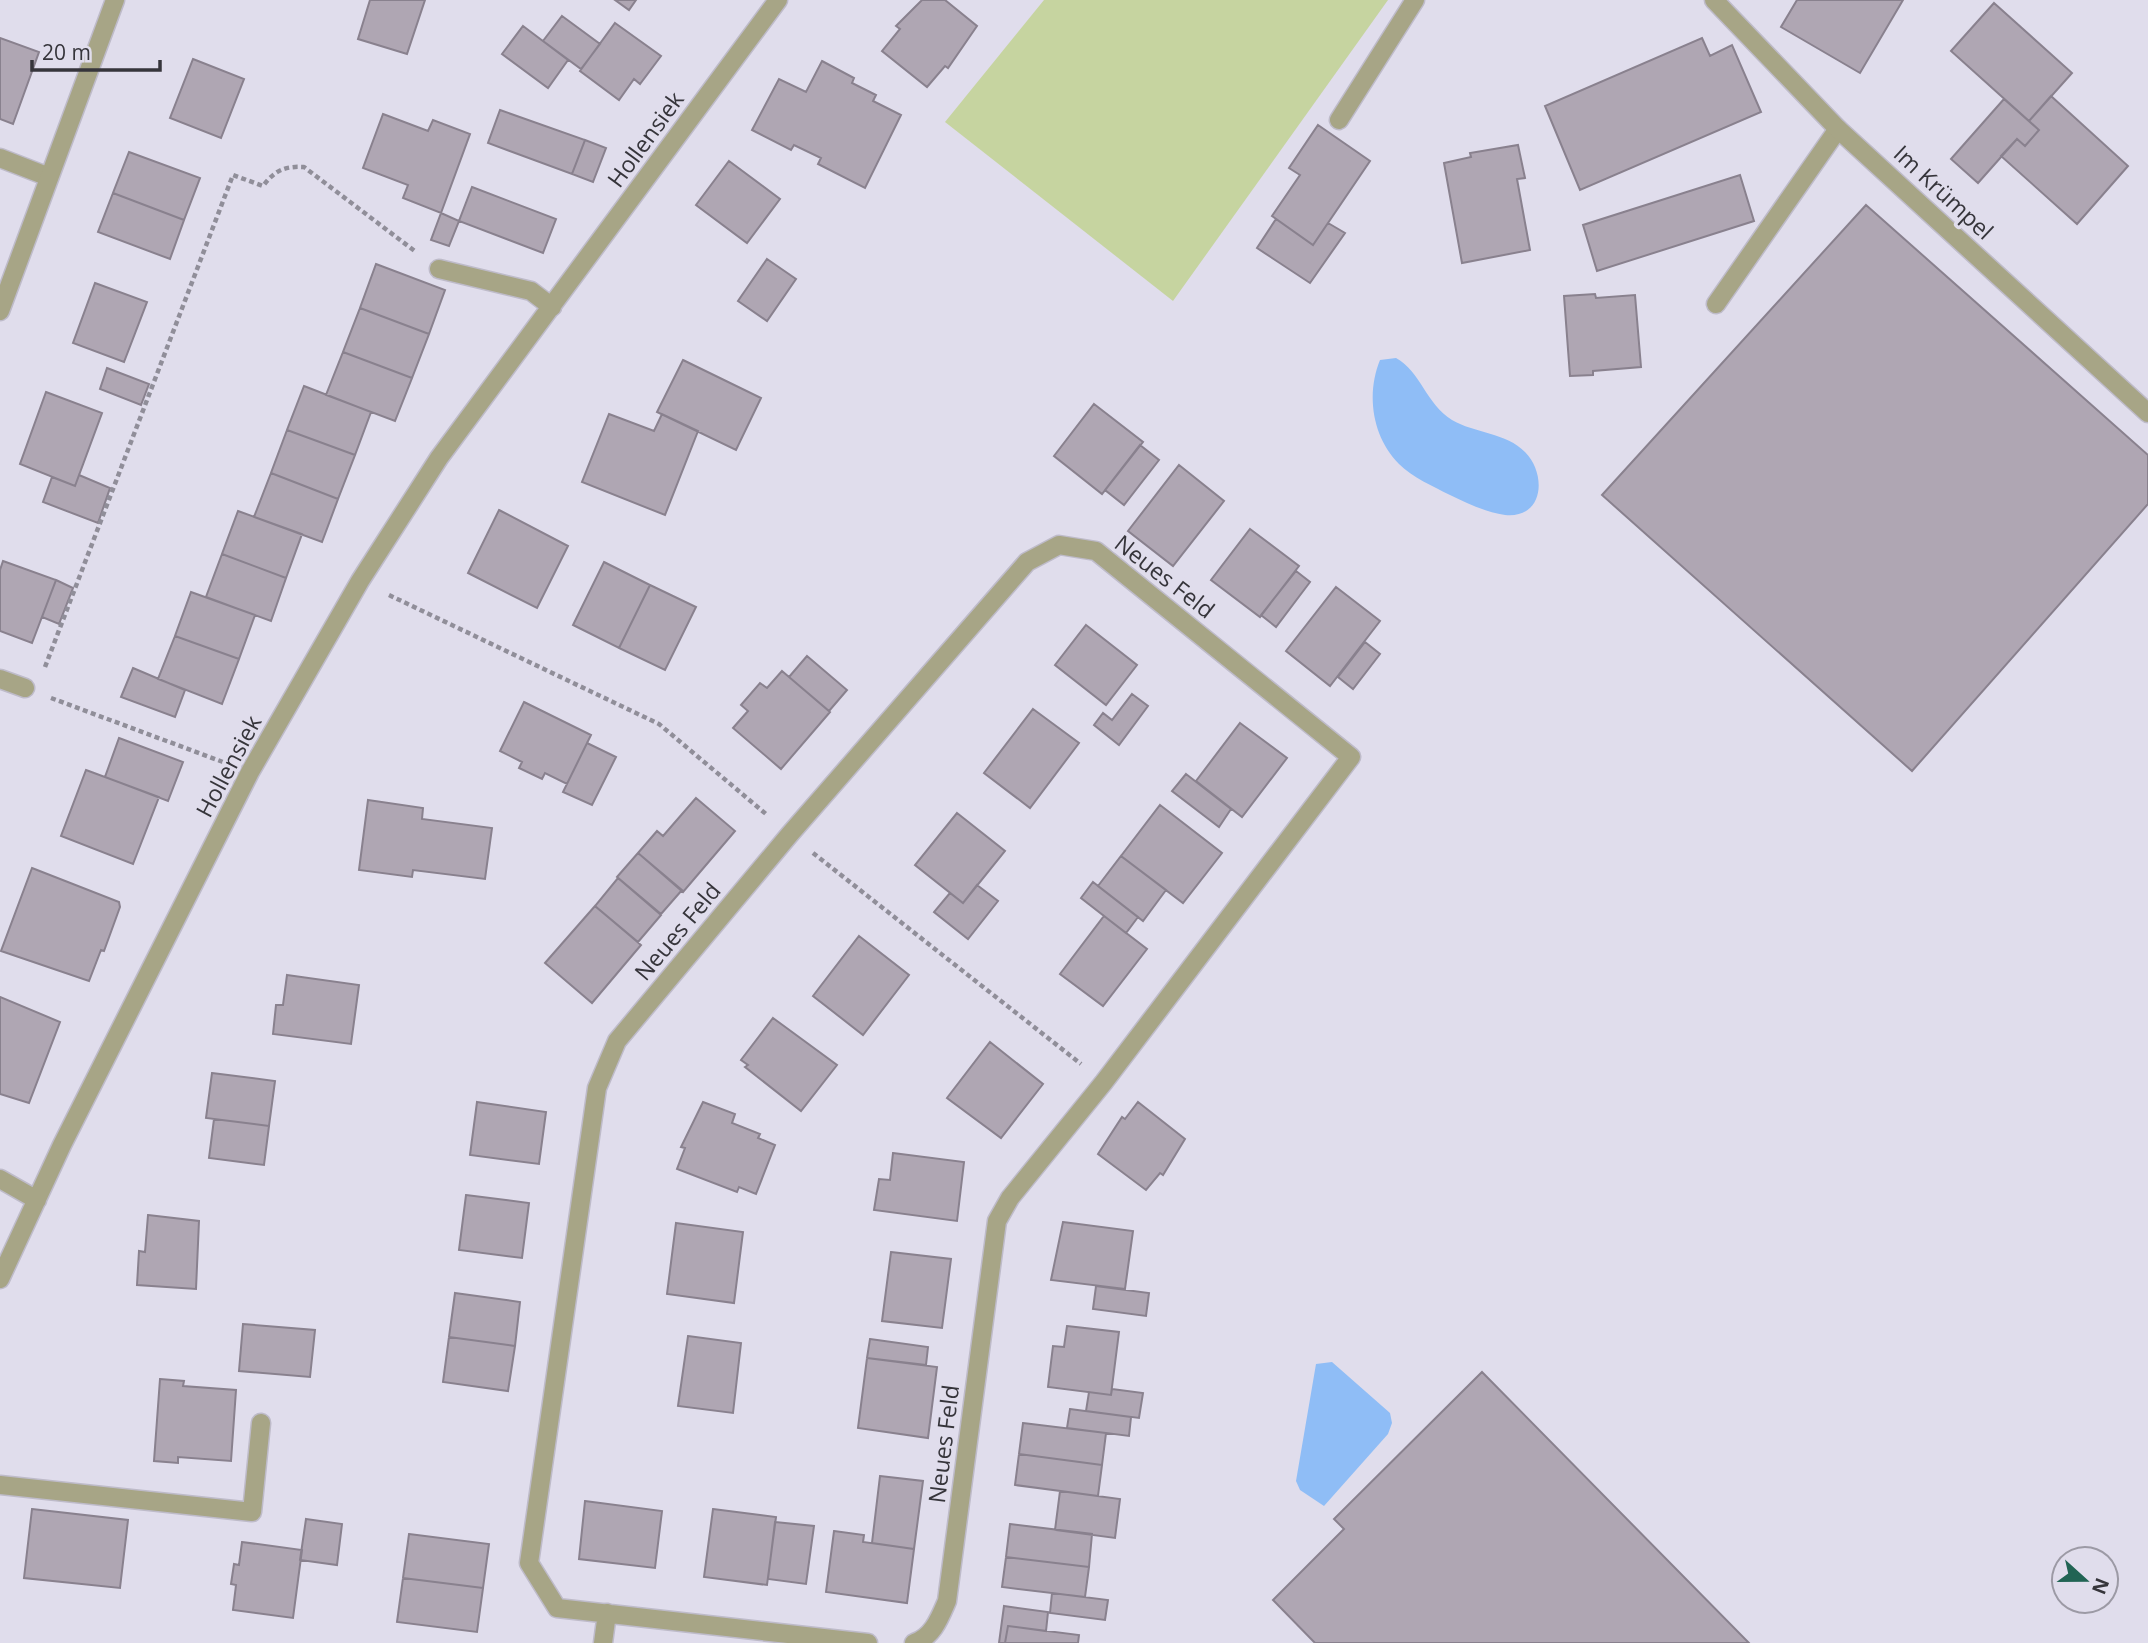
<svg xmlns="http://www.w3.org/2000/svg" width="2148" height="1643" font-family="'Open Sans',sans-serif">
<rect width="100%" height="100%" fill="#e0ddec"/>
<!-- green -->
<path fill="#c6d4a0" d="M1044 0H1388L1173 301 945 122Z"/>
<!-- water -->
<path fill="#8fbdf6" d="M1396 358C1421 372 1426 404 1452 420 1474 433 1507 433 1525 452 1547 474 1544 519 1505 515 1485 512 1467 503 1450 495 1434 487 1412 477 1399 464 1372 437 1366 394 1380 360Z
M1332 1362 1390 1413 1392 1423 1388 1434 1324 1506 1300 1490 1296 1481 1316 1364Z"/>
<!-- building -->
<path fill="#afa6b3" stroke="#89818e" stroke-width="2" d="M370 0H425L407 54 358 39Z
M615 0H636L629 10Z
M922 0H945L977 26 948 68 945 66 927 87 882 51 900 29 896 26Z
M1797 0H1903L1860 73 1781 27Z
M1994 3 2072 73 2029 121 1951 51Z
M562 16 600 44 581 69 543 41Z
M615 23 661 56 640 84 634 79 619 100 580 71Z
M523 26 568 60 548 88 502 54Z
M0 38 39 52 13 124 0 119Z
M1702 38 1710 56 1732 45 1761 112 1580 190 1545 106Z
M193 59 244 79 221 138 170 118Z
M822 61 854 78 852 83 876 95 873 101 901 115 865 188 818 164 821 158 794 145 791 150 752 130 779 79 806 92Z
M2051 96 2128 166 2077 224 2001 156 2017 139 2025 146 2039 130 2029 121Z
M2004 99 2039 130 2025 146 2017 139 1978 183 1951 159Z
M500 110 585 140 572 174 488 143Z
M383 114 428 131 433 120 470 134 441 213 403 198 408 185 363 168Z
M1318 125 1370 161 1313 245 1272 216 1300 175 1289 168Z
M585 140 606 148 593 182 572 174Z
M1518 145 1525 178 1517 179 1530 250 1462 263 1444 163 1471 157 1470 153Z
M129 152 200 178 184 220 113 193Z
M729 161 780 199 747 243 696 205Z
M1740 175 1754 221 1597 271 1583 225Z
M472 187 556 219 543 253 459 221Z
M113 193 184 220 170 259 98 232Z
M1866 205 2148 455V504L1912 771 1602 495Z
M441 213 459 221 449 246 431 240Z
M1276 219 1313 245 1328 223 1345 233 1310 283 1257 248Z
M767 259 796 279 767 321 738 301Z
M376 264 445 290 429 334 360 308Z
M95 283 147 302 124 362 73 343Z
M1595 294 1596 298 1635 295 1641 367 1593 371V375L1570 376 1564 296Z
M360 308 429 334 412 378 343 352Z
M343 352 412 378 395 421 326 395Z
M683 360 761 398 736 450 657 412Z
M107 368 149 384 141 405 100 389Z
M304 386 371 412 355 455 287 430Z
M46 392 102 413 75 486 20 464Z
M1094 404 1143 442 1102 494 1054 456Z
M609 414 654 431 662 414 698 431 665 515 582 482Z
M287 430 355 455 338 499 271 473Z
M1140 445 1159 460 1124 505 1105 490Z
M1179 465 1224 501 1173 566 1128 531Z
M271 473 338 499 322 542 254 517Z
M79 475 110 488 98 523 43 502 52 477 75 486Z
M499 510 568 546 537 608 468 573Z
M238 511 302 534 286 578 222 554Z
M1250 529 1299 566 1260 617 1211 580Z
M222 554 286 578 271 621 206 597Z
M3 561 56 580 32 643 0 631V570Z
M604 562 650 585 619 648 573 625Z
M1296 571 1310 582 1276 627 1261 615Z
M56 580 73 588 59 624 42 617Z
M650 585 696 607 665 670 619 648Z
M1336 587 1380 621 1330 686 1286 651Z
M191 592 255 615 239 659 175 636Z
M1086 625 1137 665 1106 705 1055 665Z
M175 636 239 659 222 704 158 679Z
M1365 642 1380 654 1353 689 1338 677Z
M807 656 847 690 829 711 789 677Z
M133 668 185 690 175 717 121 697Z
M782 671 830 712 781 769 733 728 748 711 741 705 760 683 767 688Z
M1132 694 1148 706 1119 745 1094 725 1103 713 1112 720Z
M524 702 591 735 567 784 545 773 542 779 519 768 522 762 500 751Z
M1033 709 1079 743 1030 808 984 773Z
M1240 723 1287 758 1242 817 1196 781Z
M119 738 183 762 168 801 105 777Z
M587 743 616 757 592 805 563 792Z
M86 770 159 797 133 864 61 836Z
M1186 774 1231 809 1219 827 1172 791Z
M696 798 735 831 683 892 638 853 657 831 663 836Z
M368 800 423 808 422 819 492 828 485 879 413 870 412 877 359 870Z
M1160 805 1222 853 1183 903 1121 856Z
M957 813 1005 851 963 903 915 865Z
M638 853 682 890 661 914 617 877Z
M1121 856 1166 890 1143 921 1098 886Z
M32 868 119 902 120 907 104 951 101 950 89 981 1 951Z
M618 878 661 915 638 942 595 906Z
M1093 882 1138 917 1126 933 1081 898Z
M977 885 998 901 968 939 934 912 950 893 963 903Z
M595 906 641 945 592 1003 545 963Z
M1104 916 1147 949 1103 1006 1060 974Z
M859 936 909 975 863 1035 813 996Z
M287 975 359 985 351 1044 273 1034 276 1005H283Z
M0 997 60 1022 29 1103 0 1094Z
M773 1018 837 1065 801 1111 745 1067 748 1065 741 1060Z
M990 1042 1043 1084 1001 1138 947 1098Z
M212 1073 275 1081 269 1126 206 1118Z
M477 1102 546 1112 539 1164 470 1155Z
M703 1102 735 1114 732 1123 760 1134 758 1138 775 1145 756 1194 739 1187 737 1192 677 1169 685 1148 681 1147Z
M1138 1102 1185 1139 1163 1175 1160 1173 1146 1190 1098 1154 1122 1117 1125 1119Z
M214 1119 269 1126 264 1165 209 1158Z
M893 1153 964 1162 957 1221 874 1210 879 1179 890 1180Z
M466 1195 529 1203 522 1258 459 1250Z
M148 1215 199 1221 196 1289 137 1285 139 1251 145 1252Z
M1063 1222 1133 1231 1125 1289 1051 1280Z
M676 1223 743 1232 734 1303 667 1294Z
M891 1252 951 1259 942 1328 882 1321Z
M1096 1286 1149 1293 1146 1316 1093 1309Z
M455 1293 520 1302 515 1346 449 1337Z
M243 1324 315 1330 310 1377 239 1371Z
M1067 1326 1119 1332 1111 1395 1048 1387 1053 1346 1064 1347Z
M688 1336 741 1343 733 1413 678 1406Z
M449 1337 515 1346 508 1391 443 1382Z
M870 1339 928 1347 926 1365 867 1358Z
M867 1358 937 1367 928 1438 858 1428Z
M1482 1372 1749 1643H1315L1273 1600 1344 1529 1334 1519Z
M160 1379 184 1381 183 1386 236 1390 231 1461 178 1457V1463L154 1461Z
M1112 1389 1143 1393 1139 1418 1086 1411 1089 1392 1111 1395Z
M1070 1409 1131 1417 1129 1436 1067 1428Z
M1023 1423 1106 1433 1102 1465 1019 1454Z
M1019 1454 1102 1465 1098 1496 1015 1485Z
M880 1476 923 1481 914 1549 872 1543Z
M1060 1491 1120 1499 1115 1538 1055 1530Z
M585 1501 662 1511 655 1568 579 1559Z
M32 1509 128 1520 120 1588 24 1578Z
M713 1509 776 1517 767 1585 704 1577Z
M306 1519 342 1524 337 1565 300 1560Z
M775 1522 814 1526 806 1584 768 1579Z
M1010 1524 1092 1534 1089 1567 1006 1557Z
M834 1531 864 1535 863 1542 914 1549 907 1603 826 1592Z
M409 1534 489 1544 483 1588 403 1578Z
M242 1542 302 1550 293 1618 233 1610 236 1585 231 1584 234 1564 239 1565Z
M1006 1557 1089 1567 1085 1597 1002 1587Z
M403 1578 483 1588 477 1632 397 1622Z
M1052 1593 1108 1600 1105 1620 1050 1613Z
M1004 1606 1048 1612 1046 1631 1008 1626 1005 1643H999Z
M1008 1626 1079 1635 1078 1643H1005Z"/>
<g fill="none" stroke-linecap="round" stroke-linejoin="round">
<!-- service casing -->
<g stroke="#bebbc9" stroke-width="21">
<path id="service" d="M1339 120 1415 0
M0 158 49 177
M1716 304 1838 129
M0 679 25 688
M0 1485 252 1512 261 1423"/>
</g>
<!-- minor casing -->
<g stroke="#bebbc9" stroke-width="21">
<path id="minor" d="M1714 0 1838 129 2148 413
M439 269 531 291 552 307
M0 311 115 0
M0 1179 37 1200
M0 1279 62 1145 250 772 360 581 439 458 778 0
M603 1643 607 1613
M868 1643 557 1608 529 1563 597 1088 617 1041 790 834 1027 562 1059 545 1096 551 1351 757 1104 1082 1010 1198 997 1221 947 1601C940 1617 933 1637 914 1643"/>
</g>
<!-- path -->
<path stroke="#908e99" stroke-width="4.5" stroke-dasharray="5 3.5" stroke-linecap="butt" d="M389 595 659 724 766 814
M45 667 233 175 263 186C275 170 285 166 304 167L416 252
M51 698 223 762
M813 853 1081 1064"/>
<!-- service -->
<use href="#service" stroke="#a7a586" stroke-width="18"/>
<!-- minor -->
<use href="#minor" stroke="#a7a586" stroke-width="18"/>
</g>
<g text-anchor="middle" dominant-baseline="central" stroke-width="7" stroke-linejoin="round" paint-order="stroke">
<!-- street labels -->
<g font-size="23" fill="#36353b" stroke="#e0ddec">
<text transform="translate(645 139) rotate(-54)">Hollensiek</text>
<text transform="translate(1944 192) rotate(43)">Im Krümpel</text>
<text transform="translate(1165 576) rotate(38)">Neues Feld</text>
<text transform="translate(228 766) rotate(-62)">Hollensiek</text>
<text transform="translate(677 931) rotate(-50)">Neues Feld</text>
<text transform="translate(943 1444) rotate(-83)">Neues Feld</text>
</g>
</g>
<!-- north arrow -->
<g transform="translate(2085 1580) rotate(111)"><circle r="33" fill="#e0ddec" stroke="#9c9aa5" stroke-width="2"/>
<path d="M0-5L12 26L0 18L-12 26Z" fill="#216454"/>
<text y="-10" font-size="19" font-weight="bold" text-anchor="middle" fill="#36353b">N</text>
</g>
<!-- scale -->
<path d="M32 60v10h128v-10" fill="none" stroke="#36353b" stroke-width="3.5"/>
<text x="42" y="60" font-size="21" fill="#36353b" stroke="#e0ddec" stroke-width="5" paint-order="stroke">20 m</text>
</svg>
